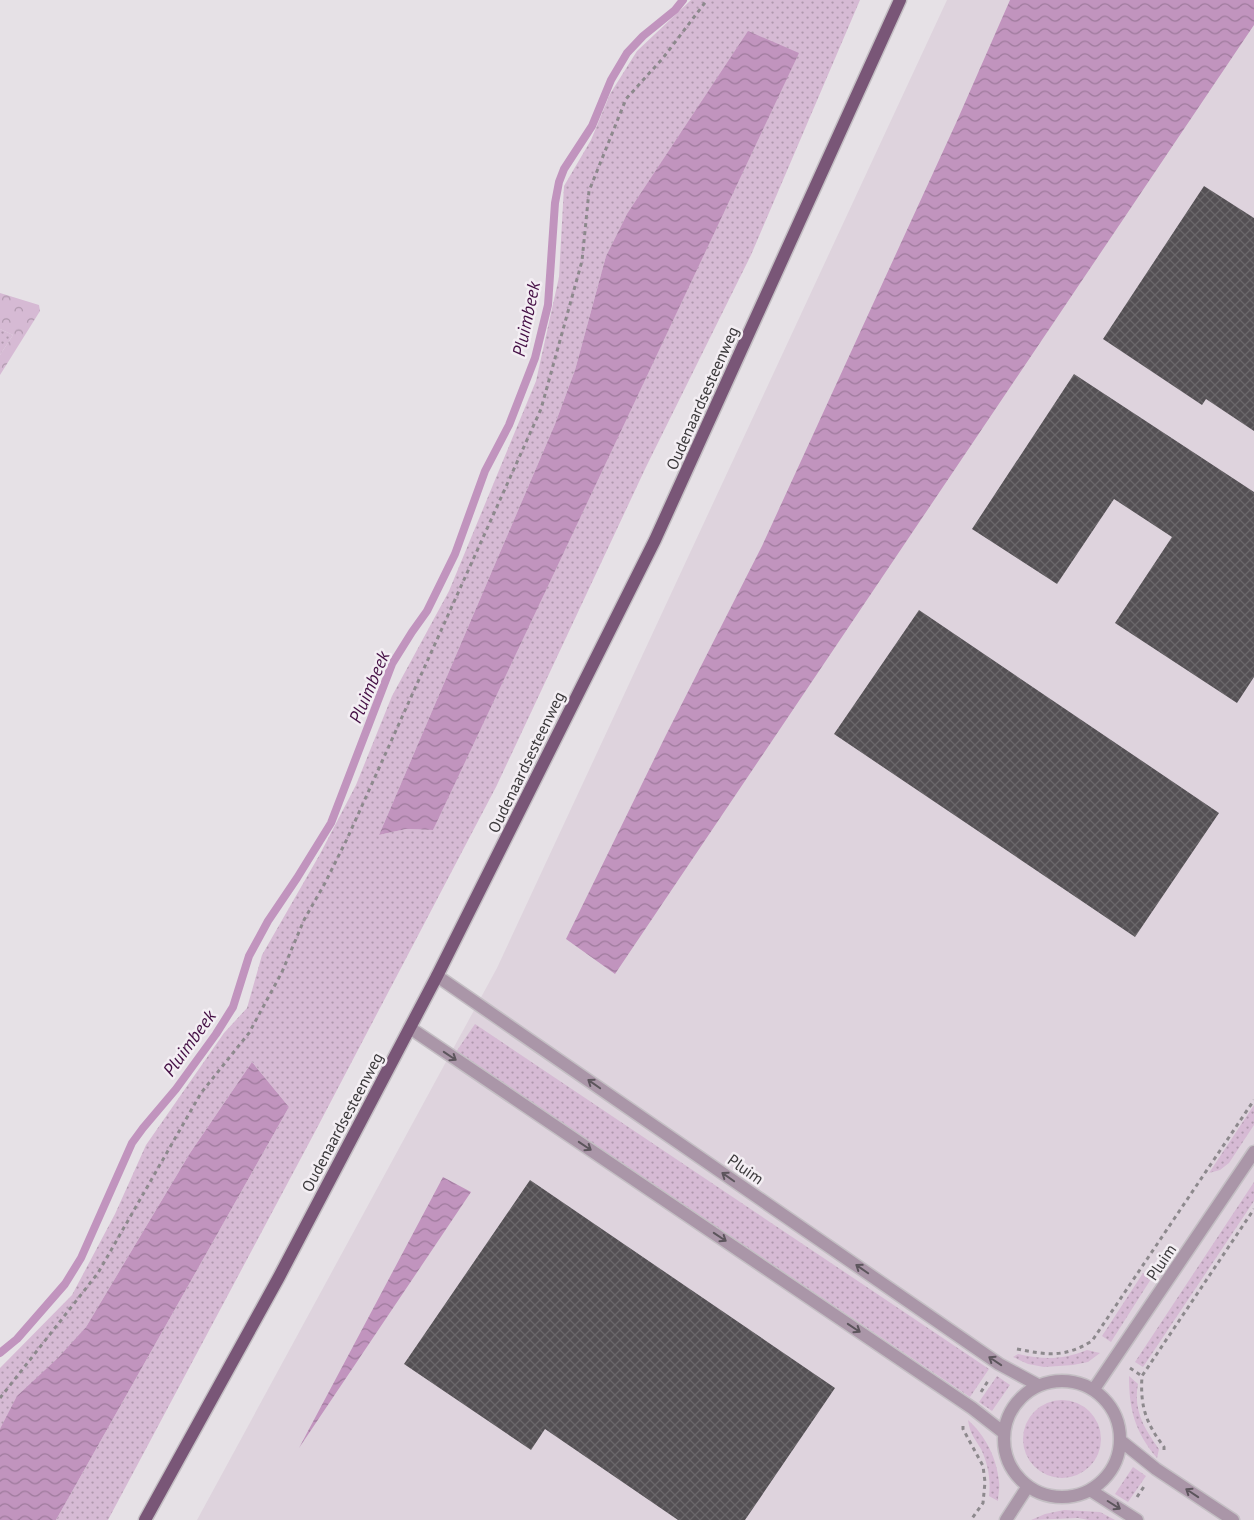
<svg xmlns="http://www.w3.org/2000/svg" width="1254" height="1520" font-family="'PT Sans',sans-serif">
<defs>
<pattern id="grass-dots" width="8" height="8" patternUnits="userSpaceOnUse" patternTransform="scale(1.25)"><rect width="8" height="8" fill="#d6bad4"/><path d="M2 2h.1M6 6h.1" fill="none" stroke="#af98ad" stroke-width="1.8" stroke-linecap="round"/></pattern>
<pattern id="forest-crowns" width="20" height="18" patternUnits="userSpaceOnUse" patternTransform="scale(1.25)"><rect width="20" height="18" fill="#d6bad4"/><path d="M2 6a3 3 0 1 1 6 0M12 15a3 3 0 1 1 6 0" fill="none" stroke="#af98ad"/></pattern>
<pattern id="water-waves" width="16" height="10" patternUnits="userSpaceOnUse" patternTransform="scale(1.25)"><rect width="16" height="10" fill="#c194be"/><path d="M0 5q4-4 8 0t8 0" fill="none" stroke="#9e7a9c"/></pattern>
<pattern id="building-cross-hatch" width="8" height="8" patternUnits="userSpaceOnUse" patternTransform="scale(1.25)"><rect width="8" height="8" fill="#545054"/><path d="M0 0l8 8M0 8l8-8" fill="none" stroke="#6a676a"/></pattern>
</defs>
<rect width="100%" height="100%" fill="#e6e1e6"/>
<!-- built -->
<path fill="#ded3dd" d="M947 0H1254V1520H197L497 968Z"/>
<!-- grass -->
<path fill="url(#grass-dots)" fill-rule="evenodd" d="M691 0H860L751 255 646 467 496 787 317 1128 108 1520H56L289 1107 252 1062 190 1153 86 1327 0 1429V1368L72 1295 115 1214 146 1145 224 1033 247 1008 262 955 320 854 356 785 392 696 449 591 536 381 559 277 564 186 591 140 610 94 637 51ZM627 214 433 830 406 829 379 835 555 424 575 370 606 256Z
M0 329 13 335 0 355Z
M475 1024 989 1369 970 1397 456 1052Z
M1254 1105V1125L1229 1163 1220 1170 1209 1173Z
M1254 1182V1201L1143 1367 1135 1362Z
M1143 1273 1151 1279 1111 1342 1102 1336Z
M1087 1350 1100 1353 1088 1362 1073 1365 1044 1367 1028 1364 1013 1357 1018 1354C1044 1360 1062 1360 1087 1350Z
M997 1376 1010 1385 992 1411 979 1402Z
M1129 1376 1138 1384C1133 1410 1144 1428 1159 1449L1157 1458C1135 1432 1129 1410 1129 1376Z
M1023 1439a39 39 0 1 1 78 0a39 39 0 1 1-78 0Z
M968 1420C985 1435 997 1458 999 1482 1000 1488 998 1495 998 1501L989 1496C991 1480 988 1464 981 1449 974 1437 970 1434 968 1420Z
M1133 1467 1146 1476 1128 1502 1115 1494Z
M1064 1510 1100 1512 1115 1520H1089L1078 1518 1031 1520 1045 1514Z"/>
<!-- forest -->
<path fill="url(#forest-crowns)" d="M0 293 39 305 40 311 0 375V355L13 335 0 329Z"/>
<!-- water -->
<path fill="url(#water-waves)" d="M1010 0H1254V25L615 974 566 939 666 735 762 546 956 123Z
M748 31 799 53 433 830 406 829 379 835 555 424 575 370 606 256 627 214Z
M252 1062 289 1107 56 1520H0V1429L17 1396 58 1358 86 1327 190 1153Z
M443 1177 471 1192 299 1448Z"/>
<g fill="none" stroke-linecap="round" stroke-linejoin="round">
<!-- stream -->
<path stroke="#c194be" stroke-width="8" d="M0 1353 17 1339 65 1284 81 1258 132 1143 143 1128 176 1089 216 1034 233 1007 249 956 268 921 297 878 331 823 392 664 412 632 427 611 455 554 485 471 509 425 535 358 548 305 555 203 559 182 564 169 592 126 611 80 627 53 643 36 675 10 683 0"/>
</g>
<!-- building -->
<path fill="url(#building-cross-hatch)" d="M1204 186 1254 218V431L1206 399 1202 405 1103 339Z
M1074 374 1254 492V677L1237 703 1115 623 1172 537 1114 499 1057 584 972 529Z
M919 610 1219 813 1135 937 834 734Z
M530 1180 835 1388 745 1520H678L545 1429 531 1450 404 1364Z"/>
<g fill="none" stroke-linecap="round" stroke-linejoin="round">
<!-- minor casing -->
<g stroke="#c4bfc4" stroke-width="15">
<path id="minor" d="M437 976 999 1364 1038 1385
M410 1028 972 1408 1004 1433
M1004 1439a58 58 0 1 1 116 0a58 58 0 1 1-116 0Z
M1094 1389 1254 1152
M1121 1441 1156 1469 1233 1520
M1090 1490 1137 1520
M1006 1520 1028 1486"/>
</g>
<!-- major casing -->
<g stroke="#c4bfc4" stroke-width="15">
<path id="major" d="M145 1520 279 1277 437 976 655 540 900 0"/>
</g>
<!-- path -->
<path stroke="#8d898d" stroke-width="3" stroke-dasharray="4 4" stroke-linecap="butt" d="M1017 1349C1047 1355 1064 1358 1092 1341L1254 1100
M1130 1368 1142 1376
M981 1392 988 1381
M0 1398 98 1273 201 1093 249 1033 282 972 304 920 325 883 347 839 541 409 582 261 589 191 626 99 663 58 707 0
M963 1426V1429L983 1466 985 1482 983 1503 971 1520
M1164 1450V1447C1146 1423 1140 1407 1142 1376L1254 1209
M1137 1497 1145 1485"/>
<!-- minor -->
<use href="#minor" stroke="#aa96a8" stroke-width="12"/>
<!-- major -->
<use href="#major" stroke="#795677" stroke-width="12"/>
</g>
<!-- one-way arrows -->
<defs><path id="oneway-shaft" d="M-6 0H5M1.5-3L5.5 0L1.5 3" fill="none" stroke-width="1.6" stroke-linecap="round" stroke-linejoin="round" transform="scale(1.25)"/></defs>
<g stroke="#5c555c">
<use href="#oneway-shaft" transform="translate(450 1056) rotate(34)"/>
<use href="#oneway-shaft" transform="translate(594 1084) rotate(-145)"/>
<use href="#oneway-shaft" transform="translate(585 1146) rotate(34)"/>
<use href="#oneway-shaft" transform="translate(728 1177) rotate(-145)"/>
<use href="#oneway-shaft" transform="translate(720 1237) rotate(34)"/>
<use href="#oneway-shaft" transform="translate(862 1269) rotate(-145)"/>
<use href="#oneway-shaft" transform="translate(854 1328) rotate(34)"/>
<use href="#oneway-shaft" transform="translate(995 1361) rotate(-146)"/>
<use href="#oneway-shaft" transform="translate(1192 1493) rotate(-146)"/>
<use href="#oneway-shaft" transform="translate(1114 1505) rotate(32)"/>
</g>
<g text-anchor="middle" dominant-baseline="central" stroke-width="5" stroke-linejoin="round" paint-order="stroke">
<!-- street labels -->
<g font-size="16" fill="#3b393b" stroke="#f3eef3">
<text transform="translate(702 398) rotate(-66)">Oudenaardsesteenweg</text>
<text transform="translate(526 762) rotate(-64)">Oudenaardsesteenweg</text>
<text transform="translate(342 1122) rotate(-62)">Oudenaardsesteenweg</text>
<text transform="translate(746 1169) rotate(35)">Pluim</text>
<text transform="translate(1161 1262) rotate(-56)">Pluim</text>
</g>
<!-- water labels -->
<g font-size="18" font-style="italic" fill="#440e44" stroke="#f3eef3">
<text transform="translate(526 319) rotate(-78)">Pluimbeek</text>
<text transform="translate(369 687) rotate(-67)">Pluimbeek</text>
<text transform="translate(189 1043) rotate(-54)">Pluimbeek</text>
</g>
</g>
</svg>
